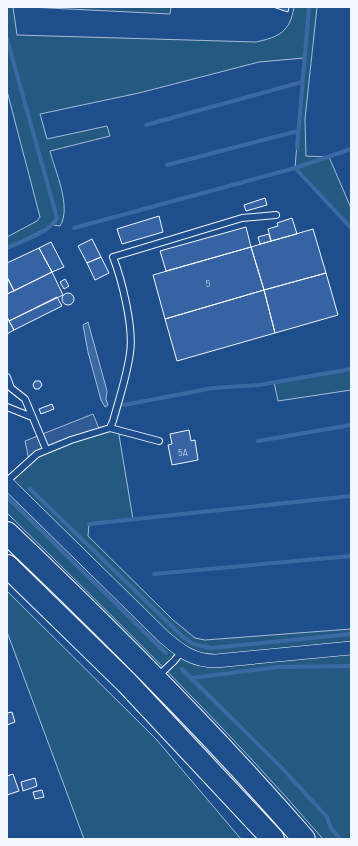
<svg xmlns="http://www.w3.org/2000/svg" width="358" height="846" font-family="Barlow,sans-serif">
<rect width="100%" height="100%" fill="#1f4e8c"/>
<!-- green -->
<path fill="#245a82" stroke="#a8bbd7" d="M7 7H13L17 35 256 42C279 37 290 32 294 7H317L305 119 306 156 329 157 351 208V228L295 168 304 58 259 62 139 93 40 114 47 139 107 126 110 136 50 151C55 171 72 207 60 226L53 225 7 248V237L37 221 40 217 7 91Z
M29 7H171L170 14Z
M351 369V390L278 401 274 382Z
M110 428 120 430 119 435 133 519 89 524 88 536 172 619 195 638 205 640 351 629V839H323C224 724 115 619 7 513V481L37 454Z
M7 591 156 739 241 839H84L7 632Z"/>
<!-- parking -->
<path fill="#305b95" stroke="#a8bbd7" d="M93 414 100 431 29 460 25 441Z"/>
<!-- water -->
<path fill="#3b69a3" stroke="#a8bbd7" d="M88 322 107 391 106 399 108 405 105 407 101 400 88 352 83 325Z"/>
<g fill="none" stroke-linecap="round" stroke-linejoin="round">
<!-- stream -->
<path stroke="#3b69a3" stroke-width="4" d="M7 39 57 218C48 234 23 240 7 248
M146 125 302 82
M297 148 309 7
M167 165 298 131
M295 168 351 228
M74 228 295 168 351 149
M124 405 213 388 259 385 351 369
M258 441 351 425
M30 489 183 637 193 644 211 648 351 634
M7 497 166 653
M89 524 351 496
M154 574 351 556
M182 669 280 766 327 817 331 828 340 839
M191 678 278 667 351 666"/>
</g>
<!-- building -->
<path fill="#3563a3" stroke="#f2f6ff" d="M273 7H289L288 12Z
M265 198 267 205 246 211 244 205Z
M159 216 163 232 122 244 117 229Z
M292 218 297 234 271 241 268 229 278 226 277 223Z
M246 227 251 247 166 271 160 251Z
M313 229 326 273 264 290 251 247Z
M269 234 271 241 260 244 258 237Z
M92 239 101 257 87 263 78 246Z
M51 242 64 267 52 272 39 248Z
M251 247 264 290 165 319 153 275Z
M39 248 52 272 14 291 7 277V263Z
M101 257 109 273 95 280 87 263Z
M52 272 63 295 9 321 7 317V294Z
M326 273 338 315 275 333 264 290Z
M7 277 14 291 7 294Z
M65 279 69 286 64 289 60 282Z
M264 290 275 333 177 361 165 319Z
M62 299a6 6 0 1 1 12 0a6 6 0 1 1-12 0Z
M57 297 62 306 14 330 9 321Z
M7 317 14 330 7 334Z
M35 381H40L42 385 39 389H35L33 385Z
M52 404 54 409 41 414 39 409Z
M189 430 191 441 195 440 198 460 172 465 168 445 172 444 170 434Z
M12 712 15 722 7 725V713Z
M13 774 19 791 7 795V776Z
M35 778 37 786 23 791 21 782Z
M42 790 44 797 35 799 33 792Z"/>
<g fill="none" stroke-linecap="round" stroke-linejoin="round">
<!-- lane casing -->
<g stroke="#f2f6ff" stroke-width="8">
<path id="lane" d="M7 377 11 388 25 399 46 449
M7 407 32 417
M110 428 113 421C119 399 127 376 130 353 134 328 122 280 113 257L242 218 276 215
M7 481 37 454 71 440 110 428 159 441
M158 676 174 661 182 651"/>
</g>
<!-- street casing -->
<g stroke="#f2f6ff" stroke-width="14">
<path id="street" d="M7 483 164 637C180 651 193 661 216 661L351 648"/>
</g>
<!-- highway casing -->
<g stroke="#f2f6ff" stroke-width="24">
<path id="highway" d="M7 533C110 631 211 732 304 839
M7 566 127 683 273 839"/>
</g>
<!-- lane -->
<use href="#lane" stroke="#1f4e8c" stroke-width="6"/>
<!-- street -->
<use href="#street" stroke="#1f4e8c" stroke-width="13"/>
<!-- highway -->
<use href="#highway" stroke="#1f4e8c" stroke-width="22"/>
</g>
<g text-anchor="middle" dominant-baseline="central" stroke-width="3" stroke-linejoin="round" paint-order="stroke">
<!-- number labels -->
<g font-size="9" fill="#c3d1e8">
<text x="208" y="283">5</text>
<text x="183" y="452">5A</text>
</g>
</g>
<!-- border -->
<rect width="358" height="846" fill="none" stroke="#f2f6ff" stroke-width="16"/>
</svg>
